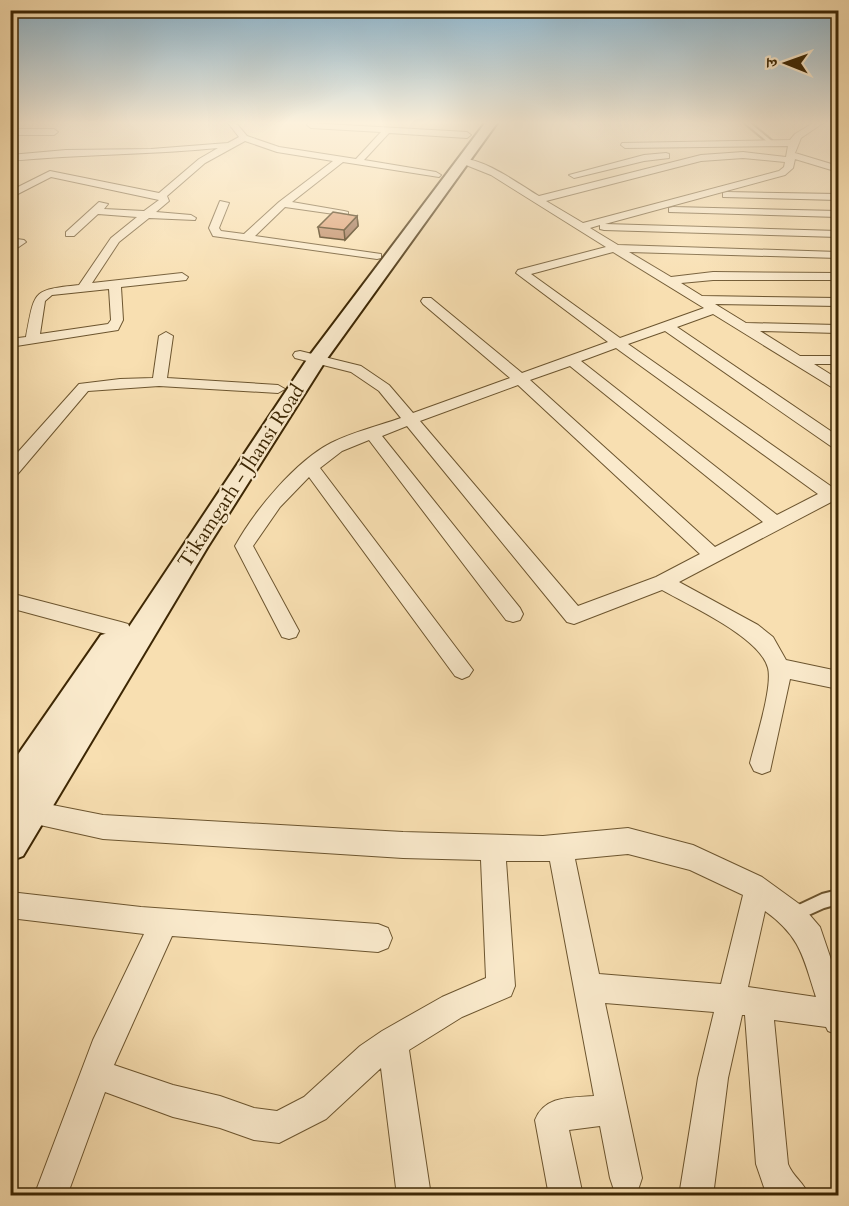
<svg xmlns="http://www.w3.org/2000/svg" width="849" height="1206" font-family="Cardo,'Noto Serif Devanagari',serif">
<rect width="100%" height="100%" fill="#f8dfb1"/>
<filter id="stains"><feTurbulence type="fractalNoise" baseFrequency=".00333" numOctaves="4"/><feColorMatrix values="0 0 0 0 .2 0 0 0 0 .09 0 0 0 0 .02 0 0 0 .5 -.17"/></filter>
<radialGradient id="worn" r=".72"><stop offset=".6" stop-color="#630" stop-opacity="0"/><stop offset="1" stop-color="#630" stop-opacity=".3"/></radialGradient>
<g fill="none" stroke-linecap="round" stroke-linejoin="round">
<!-- lane casing -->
<g stroke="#6c552f" stroke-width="4">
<path id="lane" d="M745 123H750L773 142 769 143Z
M838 890V904L824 908 793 922 788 920 786 915 788 910 822 894Z"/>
</g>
<!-- street casing -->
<g stroke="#6c552f" stroke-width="2">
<path id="street" d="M228 123H236L247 136 279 147 356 159 381 132 311 128 307 125 308 123 467 132 471 135 467 138 389 133 364 160 436 172 441 175 439 177 343 162 292 202 344 211 348 212V216L285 207 255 236 381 254V258L377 259 213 236 209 228 220 201 229 203 219 228 221 231 244 234 279 202 333 161 277 152 245 141 205 163 167 196 169 201 156 212 191 215 196 218 195 220 149 218 119 242 92 283 182 273 188 277 186 280 121 287 123 320 118 330 10 347V339L26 337C35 290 32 290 79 285L111 238 137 217 98 214 74 236H66V232L99 202 108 204 104 209 144 211 159 200 51 177 10 198V191L50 171 159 193 199 159 218 148C149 155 80 154 10 161V155L66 150 151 149 228 143 239 137ZM109 289 111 320 108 324 40 334 45 301 52 295Z
M813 123H823L801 138 795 153 838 166V172L795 159 793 168 785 175 605 224 838 231V237L604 230 600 229V225L590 228 618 245 838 252V258L629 252 671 277 713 272 838 273V280H713L681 283 702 296 838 298V306L715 304 746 323 838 325V333L760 331 800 356H838V364H814L838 379V389L833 388 713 314 677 327 838 436V448L832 447 665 331 628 344 832 487 838 485 837 499 679 582 758 625 773 637 786 660 838 671V689L790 679 770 771 762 774 754 771 750 763C755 742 773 687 768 668 760 637 690 606 662 590L574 624 567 622 407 426 382 436 520 608 523 614 520 620 513 622 506 620 369 440 342 451 320 468 473 670 469 676 462 679 455 676 309 477 280 507 253 546 299 631 296 637 289 639 282 637 235 546C254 511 296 461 331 443 353 432 378 426 401 418L379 391 351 372 295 358 293 355 295 352 300 351 361 366 389 385 413 413 510 378 423 304 421 301 423 298H431L522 373 608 342 516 273 518 270 606 247 491 175 461 163V159C483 157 520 185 539 196L701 155 743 152 786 157 788 146 625 148 621 145 622 143 790 140 795 134ZM743 158 785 162 784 167 779 171 583 223 546 201 701 161ZM613 252 704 308 620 338 531 274ZM616 348 818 494 777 515 581 361ZM570 366 763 522 715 547 530 380ZM518 385 700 554 656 577 578 606 420 421Z
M10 129H54L58 132 54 135H10Z
M666 153 669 154V158L644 161 574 178 569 175 644 155Z
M727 192 838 194V200L723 197V193Z
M673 207 838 211V217L669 212V208Z
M10 238 24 240 26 242 10 253Z
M166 332 173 336 167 378 278 385 285 389 278 393 159 386 88 391 16 476 10 477V461L79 384 120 379 153 378 159 336Z
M10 593 121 622 128 624 131 630 128 636 121 638 10 608Z
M22 799 103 815 403 832 543 836 628 828 693 845 762 877 802 906 820 927 838 980V1035L828 1031 826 1027 774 1020 788 1164C793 1177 804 1182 809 1196H767L756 1164 745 1015H742L728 1078 713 1196H679L698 1078 714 1012 605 1003 642 1178 638 1190 626 1194 614 1190 610 1178 600 1126 569 1130 583 1196H549L535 1120C545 1095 571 1098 594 1096L550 861H506L515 986 511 996 462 1017 409 1050 431 1196H397L381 1068 326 1119 279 1143 254 1140 220 1128 173 1117 105 1092 67 1196H34L93 1040 144 934 10 918V892L141 907 378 924 388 928 392 938 388 948 378 952 172 936 114 1065 173 1085 220 1096 254 1108 277 1111 304 1097 360 1046 382 1031 442 997 486 978 481 860 403 858 103 839 13 819 10 813 13 803ZM628 854 690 870 743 895 721 984 599 974 575 859ZM765 911C801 937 803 957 816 997L748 987Z"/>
</g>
<!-- secondary casing -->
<g stroke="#3d2704" stroke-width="4">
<path id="secondary" d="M485 123H497L326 360 207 548 23 856 10 861V766L101 635 112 632 123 636 310 355Z"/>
</g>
<!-- lane -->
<use href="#lane" fill="#faeacc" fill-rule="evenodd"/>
<!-- street -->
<use href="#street" fill="#faeacc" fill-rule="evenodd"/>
<!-- secondary -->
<use href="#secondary" fill="#faeacc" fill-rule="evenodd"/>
</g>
<!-- wall -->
<path fill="#bb8662" stroke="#3d2704" stroke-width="1.5" d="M357 216 358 226 345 240 320 237 318 227Z"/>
<!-- shaded-wall -->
<path fill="#996d50" stroke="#3d2704" stroke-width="1.5" d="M357 216 358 226 345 240 344 230Z"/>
<!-- building -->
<path fill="#da9c72" stroke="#3d2704" stroke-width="1.5" d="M333 212 357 216 344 230 318 227Z"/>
<!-- sky -->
<linearGradient id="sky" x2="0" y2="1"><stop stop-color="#8bb7d2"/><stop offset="0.42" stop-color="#fcf1dc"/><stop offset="1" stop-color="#fcf1dc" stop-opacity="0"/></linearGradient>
<rect width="849" height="292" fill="url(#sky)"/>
<g text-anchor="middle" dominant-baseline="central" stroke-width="4.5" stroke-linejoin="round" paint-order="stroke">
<!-- street labels -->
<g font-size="20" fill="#3d2704" stroke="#faeacc">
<text transform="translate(241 476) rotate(-57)">Tikamgarh - Jhansi Road</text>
</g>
</g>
<!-- margin -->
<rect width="849" height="1206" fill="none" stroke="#f8dfb1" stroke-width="36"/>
<rect x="12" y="12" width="825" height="1182" fill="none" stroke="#3d2704" stroke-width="3"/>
<rect x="18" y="18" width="813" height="1170" fill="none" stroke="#3d2704" stroke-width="1.5"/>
<!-- north arrow -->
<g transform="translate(786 63) rotate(271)" stroke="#faeacc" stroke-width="4.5" paint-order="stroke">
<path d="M0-4.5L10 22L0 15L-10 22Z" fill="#3d2704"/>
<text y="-9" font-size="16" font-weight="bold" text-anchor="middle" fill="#3d2704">उ</text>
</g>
<rect width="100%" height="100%" filter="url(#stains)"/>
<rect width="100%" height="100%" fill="url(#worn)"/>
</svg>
